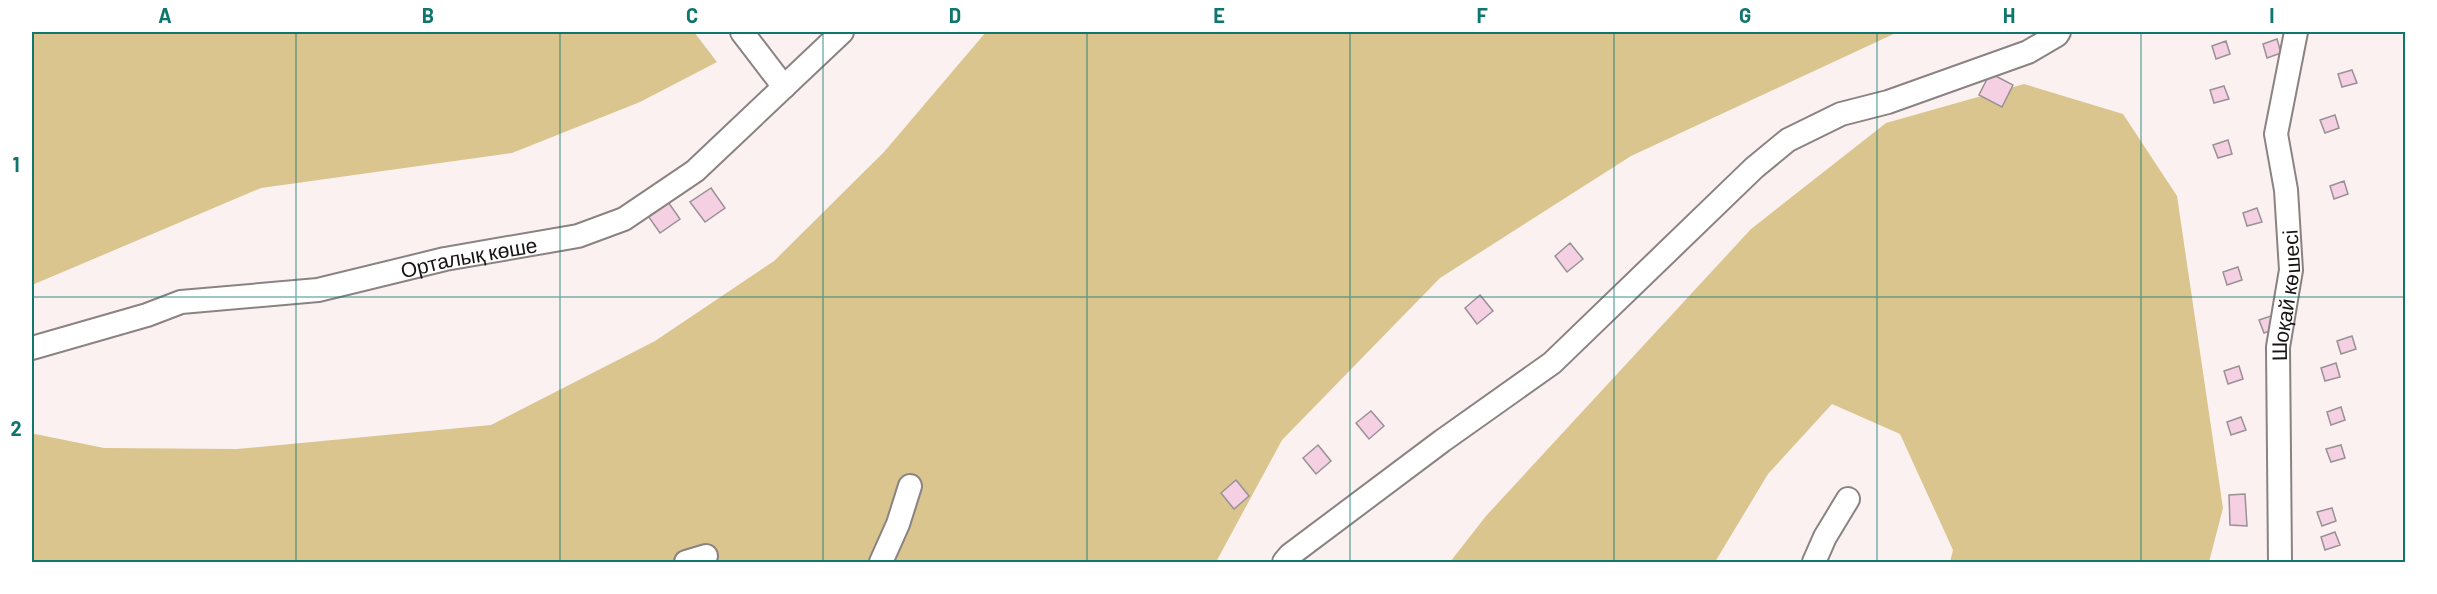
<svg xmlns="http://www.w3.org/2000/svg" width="2437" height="594" font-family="Barlow,sans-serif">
<rect width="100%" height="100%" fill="#fbf1f0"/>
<!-- green -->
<path fill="#d9c58d" d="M32 32H694L717 62 640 102 512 153 261 188 32 285Z
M986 32H1898L1631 156 1440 278 1282 440 1216 562H32V435L35 434 104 448 237 449 491 425 655 341 774 261 884 152Z
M2024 84 2123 114 2177 196 2223 508 2209 562H1950L1953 550 1900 434 1832 404 1768 474 1715 562H1450L1486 516 1751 229 1886 123Z"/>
<!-- building -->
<path fill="#f4d0e2" stroke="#999195" stroke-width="1.5" d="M2277 39 2281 53 2267 58 2263 44Z
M2226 41 2230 54 2216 59 2212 46Z
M2352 70 2357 83 2342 87 2338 74Z
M1990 73 2013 85 2002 107 1979 95Z
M2224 86 2229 99 2214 103 2210 90Z
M2335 115 2339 128 2325 133 2320 120Z
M2228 140 2232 154 2218 158 2213 145Z
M2344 181 2348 194 2334 199 2330 186Z
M711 188 725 208 705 222 690 202Z
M666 199 680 219 660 233 646 213Z
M2257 208 2262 222 2247 226 2243 213Z
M1570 243 1583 259 1567 272 1555 256Z
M2238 267 2242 280 2227 285 2223 272Z
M1480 295 1493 311 1477 324 1465 308Z
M2274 315 2278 328 2264 333 2259 320Z
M2352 336 2356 349 2341 354 2337 341Z
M2336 363 2340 377 2325 381 2321 368Z
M2239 366 2243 379 2228 384 2224 371Z
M2341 407 2345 420 2331 425 2327 412Z
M1371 411 1384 426 1369 439 1356 423Z
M2241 417 2246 430 2231 435 2227 422Z
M1318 445 1331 461 1316 474 1303 458Z
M2341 445 2345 458 2331 462 2326 449Z
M1236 480 1249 496 1234 509 1221 493Z
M2245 494 2247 526 2230 525 2229 495Z
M2332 508 2336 521 2322 526 2317 512Z
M2335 532 2340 545 2325 550 2321 537Z"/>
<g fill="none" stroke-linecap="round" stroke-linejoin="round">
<!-- minor casing -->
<g stroke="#8b8282" stroke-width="26">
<g id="minor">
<path d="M742 32 784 87"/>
<path id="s1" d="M32 348 147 315 181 302 318 290 445 259 578 236 624 219 695 171 842 32"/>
<path d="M686 562 706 556"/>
<path d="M881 562 898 524 910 486"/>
<path d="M1284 562 1290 555 1442 441 1552 363 1754 168 1788 140 1841 114 1888 102 2028 52 2057 35 2059 32"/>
<path d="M1814 562 1825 537 1848 499"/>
<path id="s2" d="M2280 562 2278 347 2291 270 2286 190 2276 134 2296 32"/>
</g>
</g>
<!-- minor -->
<use href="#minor" stroke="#fff" stroke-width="22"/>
</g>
<!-- grid -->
<path fill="none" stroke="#0f766e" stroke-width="1.5" stroke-opacity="0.55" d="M296 32V562M560 32V562M823 32V562M1087 32V562M1350 32V562M1614 32V562M1877 32V562M2141 32V562M32 297H2406"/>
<g text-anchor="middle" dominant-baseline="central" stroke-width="4.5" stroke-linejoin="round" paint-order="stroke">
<!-- street labels -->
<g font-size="21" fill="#171414" stroke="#fff">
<text stroke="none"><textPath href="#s1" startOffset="448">Орталық көше</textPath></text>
<text stroke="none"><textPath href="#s2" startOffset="267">Шоқай көшесі</textPath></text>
</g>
</g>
<!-- border -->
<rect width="2437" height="594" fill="none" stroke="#ffffff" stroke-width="66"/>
<rect x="33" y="33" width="2371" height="528" fill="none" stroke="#0f766e" stroke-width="2"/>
<g font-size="20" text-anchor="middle" font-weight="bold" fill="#0f766e">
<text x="165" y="23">A</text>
<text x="428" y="23">B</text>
<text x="692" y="23">C</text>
<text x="955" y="23">D</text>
<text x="1219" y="23">E</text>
<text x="1482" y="23">F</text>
<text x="1745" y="23">G</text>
<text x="2009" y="23">H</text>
<text x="2272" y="23">I</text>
<text x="16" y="172">1</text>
<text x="16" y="436">2</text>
</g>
</svg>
